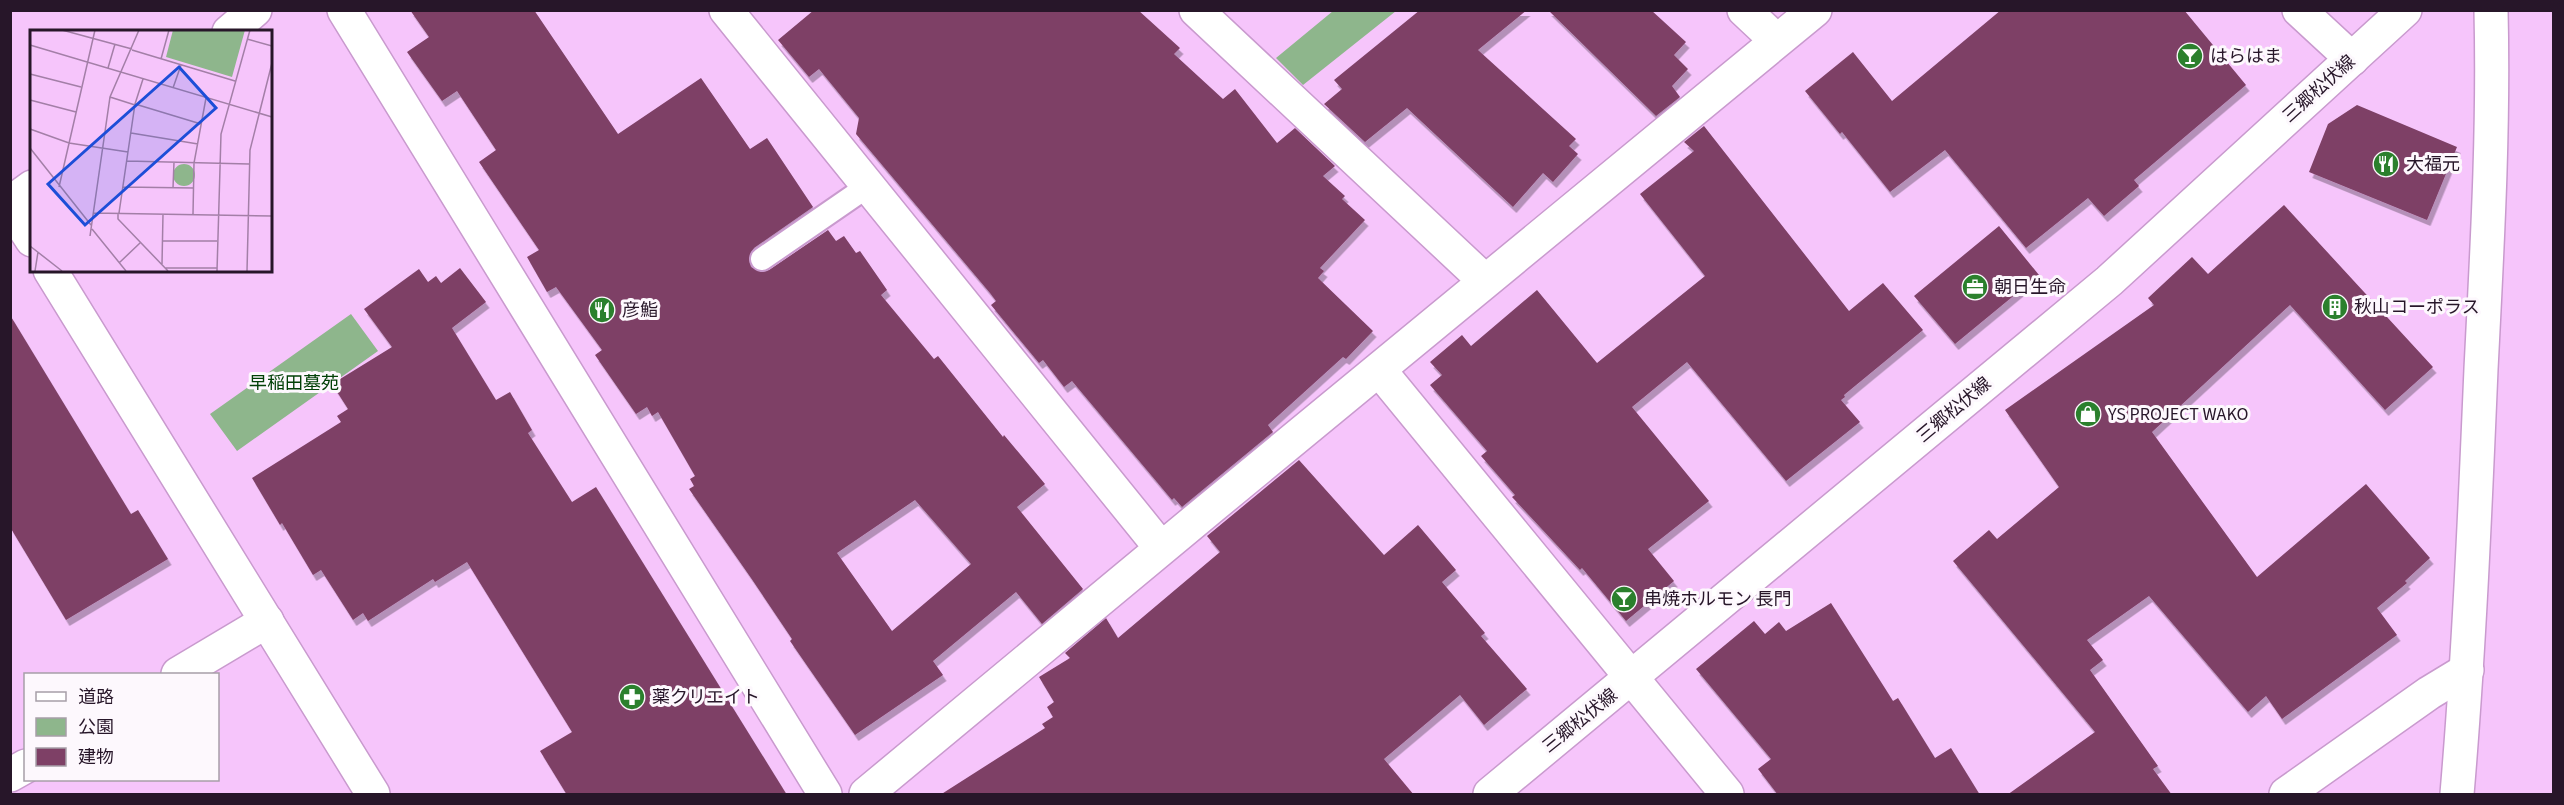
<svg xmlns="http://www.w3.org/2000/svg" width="2564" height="805" font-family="'Source Sans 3','Noto Sans JP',sans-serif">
<defs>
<filter id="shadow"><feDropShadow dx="3.5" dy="6" stdDeviation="0" flood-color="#0004"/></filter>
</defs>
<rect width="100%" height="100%" fill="#f6c5fb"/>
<!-- green -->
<path fill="#8eb68c" d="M1333 11H1396L1303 85 1276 58Z
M351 314 378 351 237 451 210 414Z"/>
<!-- building -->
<path fill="#7e4066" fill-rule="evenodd" filter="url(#shadow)" d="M410 10H534L618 134 701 78 750 149 767 138 813 207 754 248 749 259 751 267 762 272 769 270 828 230 836 241 844 236 856 253 860 251 887 290 881 295 934 359 938 356 1003 437 1004 435 1045 484 1017 507 1083 589 1042 624 1016 592 933 661 943 675 855 735 790 641 792 639 751 578 689 489 694 486 690 479 695 476 658 412 652 416 647 407 636 414 595 355 602 350 556 287 547 292 527 257 539 250 479 162 496 150 457 91 442 101 407 52 429 37ZM915 500 971 564 892 631 837 553Z
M814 10H1138L1180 48 1174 54 1223 99 1235 89 1277 143 1295 128 1335 166 1323 176 1345 196 1342 199 1365 220 1320 268 1324 271 1318 278 1373 331 1346 359 1343 357 1268 425 1273 432 1182 507 1174 498 1172 500 1072 381 1064 387 1043 360 1039 363 991 305 996 301 990 293 856 134 859 118 819 69 809 77 778 40Z
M1420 10H1527L1478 50 1576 139 1569 146 1578 154 1553 182 1543 173 1513 207 1407 108 1365 142 1324 104 1342 89 1334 80Z
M1548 10H1651L1686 42 1674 55 1688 69 1672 86 1680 97 1656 116Z
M2001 10H2184L2246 85 2134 180 2139 186 2104 216 2088 198 2026 248 1945 150 1890 192 1842 132 1840 134 1805 91 1853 52 1892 101Z
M2357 105 2457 147 2427 220 2309 172 2328 124Z
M1704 126 1849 311 1883 283 1923 330 1844 395 1845 397 1841 400 1860 422 1786 481 1687 362 1632 407 1709 501 1648 549 1674 581 1626 621 1582 568 1580 570 1512 497 1515 495 1481 456 1487 451 1430 385 1442 375 1430 362 1462 335 1471 346 1537 290 1597 363 1705 276 1640 194 1694 151 1684 142Z
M2284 205 2433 367 2385 410 2290 305 2152 432 2257 577 2366 484 2430 558 2405 581 2407 583 2377 608 2397 635 2282 719 2266 696 2248 712 2149 596 2087 640 2103 660 2090 670 2158 766 2153 769 2172 795H2007L2095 732 1953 561 1989 530 1997 539 2059 487 2005 410 2154 305 2148 298 2192 257 2208 274Z
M1999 226 2039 275 1955 344 1914 296Z
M460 268 486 302 452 328 496 400 510 392 532 430 528 433 572 502 596 487 787 795H567L540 751 572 732 467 562 435 582 433 579 368 621 363 613 353 620 321 570 313 575 282 523 280 525 252 478 341 422 337 416 348 409 332 384 392 347 364 309 419 269 428 282 436 276 441 283Z
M10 315 131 514 138 510 168 559 66 620 10 527Z
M1299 460 1384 555 1418 525 1456 570 1442 582 1485 633 1481 636 1527 689 1484 725 1460 695 1384 759 1414 795H940L1045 728 1042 724 1053 717 1047 707 1054 702 1039 677 1070 658 1065 653 1106 618 1118 638 1220 552 1207 536Z
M1831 603 1893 701 1898 698 1935 758 1951 748 1980 795H1778L1758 769 1771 759 1696 669 1754 621 1765 634 1779 622 1786 631Z"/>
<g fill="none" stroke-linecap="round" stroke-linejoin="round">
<!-- service casing -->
<g stroke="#c99ace" stroke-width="26">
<path id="service" d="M762 259 868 186"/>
</g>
<!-- minor casing -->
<g stroke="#c99ace" stroke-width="36">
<path id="minor" d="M344 10 825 794
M726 10 1161 548
M1196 10 1485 281
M1744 10 1777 41
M2299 10 2352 59
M229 32 255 10
M10 203 32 187
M1380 371 1727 794
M178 674 267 621
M10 775 26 766
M866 794C1181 531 1498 271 1815 10
M2286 794 2429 693 2467 670"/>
</g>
<!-- tertiary casing -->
<g stroke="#c99ace" stroke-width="36">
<path id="tertiary" d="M10 206 32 240
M50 270 373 794
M2457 794C2469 653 2475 511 2481 369 2487 250 2494 130 2491 10"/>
</g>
<!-- primary casing -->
<g stroke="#c99ace" stroke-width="36">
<path id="primary" d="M1490 794 2109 281 2405 10"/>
</g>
<!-- service -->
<use href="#service" stroke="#fff" stroke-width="22"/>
<!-- minor -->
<use href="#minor" stroke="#fff" stroke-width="33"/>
<!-- tertiary -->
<use href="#tertiary" stroke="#fff" stroke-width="33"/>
<!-- primary -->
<use href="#primary" stroke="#fff" stroke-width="33"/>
</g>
<!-- icons -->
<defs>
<g id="bar-disc" transform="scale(1.35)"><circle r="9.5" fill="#2b802d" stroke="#fdf8fd"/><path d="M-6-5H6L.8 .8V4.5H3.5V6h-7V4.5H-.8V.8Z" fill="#fff"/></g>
<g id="restaurant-disc" transform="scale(1.35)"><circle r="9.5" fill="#2b802d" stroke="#fdf8fd"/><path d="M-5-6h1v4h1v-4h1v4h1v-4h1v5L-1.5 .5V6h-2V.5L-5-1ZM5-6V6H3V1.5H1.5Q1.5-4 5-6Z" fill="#fff"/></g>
<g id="office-disc" transform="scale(1.35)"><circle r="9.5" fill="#2b802d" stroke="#fdf8fd"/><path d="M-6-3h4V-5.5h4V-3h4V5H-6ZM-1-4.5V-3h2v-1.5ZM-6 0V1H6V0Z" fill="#fff"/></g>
<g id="building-disc" transform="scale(1.35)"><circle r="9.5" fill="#2b802d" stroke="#fdf8fd"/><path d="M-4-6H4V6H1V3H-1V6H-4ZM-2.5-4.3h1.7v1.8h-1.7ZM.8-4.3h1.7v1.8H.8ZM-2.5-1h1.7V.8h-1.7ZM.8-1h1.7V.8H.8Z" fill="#fff"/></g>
<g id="shop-disc" transform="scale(1.35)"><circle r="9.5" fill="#2b802d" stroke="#fdf8fd"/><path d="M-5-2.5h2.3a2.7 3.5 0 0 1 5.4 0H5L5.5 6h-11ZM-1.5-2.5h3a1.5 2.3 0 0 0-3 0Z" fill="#fff"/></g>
<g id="pharmacy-disc" transform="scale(1.35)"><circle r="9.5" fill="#2b802d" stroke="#fdf8fd"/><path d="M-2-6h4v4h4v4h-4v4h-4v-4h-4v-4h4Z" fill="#fff"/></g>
</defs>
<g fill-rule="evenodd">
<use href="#bar-disc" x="2190" y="56"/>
<use href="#restaurant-disc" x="2386" y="164"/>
<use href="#office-disc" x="1975" y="287"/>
<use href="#building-disc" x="2335" y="307"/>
<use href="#restaurant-disc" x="602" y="310"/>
<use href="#shop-disc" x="2088" y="414"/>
<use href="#bar-disc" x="1624" y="599"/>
<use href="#pharmacy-disc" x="632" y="697"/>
</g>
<g text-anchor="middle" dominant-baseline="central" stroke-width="6" stroke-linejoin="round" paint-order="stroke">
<!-- poi labels -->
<g font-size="18" fill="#271629" stroke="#fdf8fd" text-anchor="start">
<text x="2210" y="56">はらはま</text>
<text x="2406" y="164">大福元</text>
<text x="1994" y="287">朝日生命</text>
<text x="2354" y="307">秋山コーポラス</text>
<text x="622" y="310">彦鮨</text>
<text x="2108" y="414">YS PROJECT WAKO</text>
<text x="1644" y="599">串焼ホルモン 長門</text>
<text x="652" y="697">薬クリエイト</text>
</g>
<!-- street labels -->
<g font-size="18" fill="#271629" stroke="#fdf8fd">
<text transform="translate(2319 89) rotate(-42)">三郷松伏線</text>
<text transform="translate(1954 410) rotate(-40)">三郷松伏線</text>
<text transform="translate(1580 721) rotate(-39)">三郷松伏線</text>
</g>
<!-- park labels -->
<g font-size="18" fill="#024007" stroke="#fdf8fd">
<text x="294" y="383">早稲田墓苑</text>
</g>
</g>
<!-- overview -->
<g transform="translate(30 30)">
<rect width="242" height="242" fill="#f6c5fb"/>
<path d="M143 0H215L202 47 136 27ZM143 145a11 11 0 1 1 22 0a11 11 0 1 1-22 0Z" fill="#8eb68c"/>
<path fill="none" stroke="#a37fa7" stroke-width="1.5" d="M32 0 102 19M217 9 242 16M0 15 242 87M102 20 205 51M131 29 139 0M78 38 85 14M0 44 51 57M143 58 151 35M80 67 105 75M0 70 46 82M105 74 171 94M0 99 39 113 98 122M101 103 168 114M0 118 61 195M97 131 219 134M29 157 65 0M93 157 164 158M143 158 144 132M63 183 242 186M88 183V189L138 241M89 183 105 74 113 49M163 184 164 133 176 68M62 199 96 241M60 206 80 67 109 0M133 211H187M0 216 32 241M89 233 110 213M132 234 133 184M135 238H187M5 241 8 222M187 241 191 104 220 0M217 241 220 120 242 33"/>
<path fill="#1d4ed8" fill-opacity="0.15" stroke="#1d4ed8" stroke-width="3" d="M149 37 186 78 55 195 18 154Z"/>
<rect width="242" height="242" fill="none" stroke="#271629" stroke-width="3"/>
</g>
<!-- border -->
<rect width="2564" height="805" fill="none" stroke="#271629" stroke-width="24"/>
<!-- legend -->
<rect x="24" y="673" width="195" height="108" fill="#fdf8fd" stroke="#a79ea8" stroke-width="1.5"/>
<rect x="36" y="692" width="30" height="9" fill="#ffffff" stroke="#a79ea8" stroke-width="1.5"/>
<text x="78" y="703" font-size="18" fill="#271629">道路</text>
<rect x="36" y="718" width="30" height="18" fill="#8eb68c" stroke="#a79ea8" stroke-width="1.5"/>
<text x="78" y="733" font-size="18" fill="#271629">公園</text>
<rect x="36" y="748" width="30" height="18" fill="#7e4066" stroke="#a79ea8" stroke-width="1.5"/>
<text x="78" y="763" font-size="18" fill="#271629">建物</text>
</svg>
